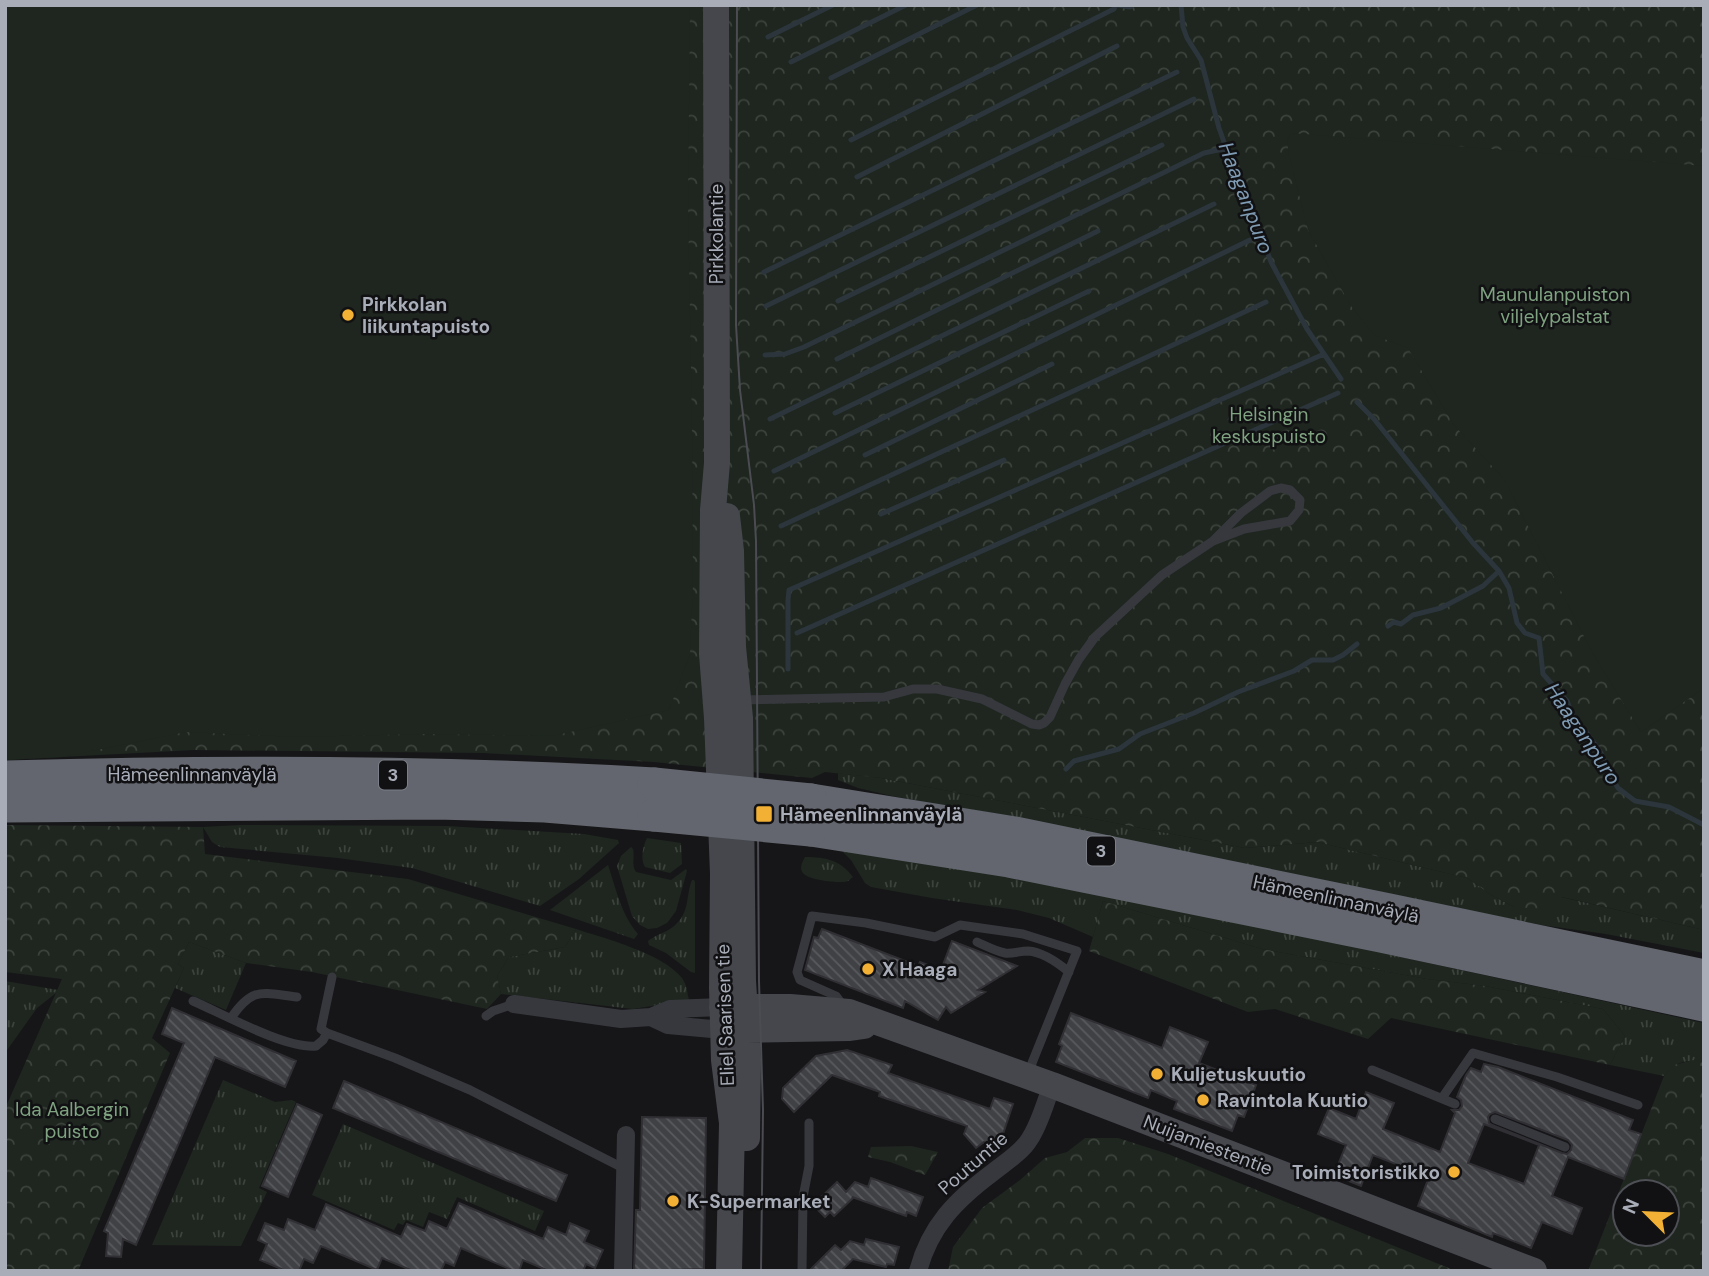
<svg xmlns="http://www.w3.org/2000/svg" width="1709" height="1276" font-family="'DM Sans',sans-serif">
<defs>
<pattern id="grass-tufts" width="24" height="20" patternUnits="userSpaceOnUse" patternTransform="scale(1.75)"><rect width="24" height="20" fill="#1e261f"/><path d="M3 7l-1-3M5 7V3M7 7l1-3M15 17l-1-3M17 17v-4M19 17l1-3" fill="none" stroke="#3c433d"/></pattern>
<pattern id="forest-crowns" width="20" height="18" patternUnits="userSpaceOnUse" patternTransform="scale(1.75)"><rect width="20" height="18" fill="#1e261f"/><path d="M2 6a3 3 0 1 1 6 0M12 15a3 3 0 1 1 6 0" fill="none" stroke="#3c433d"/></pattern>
<pattern id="building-back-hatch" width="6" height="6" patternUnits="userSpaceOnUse" patternTransform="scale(1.75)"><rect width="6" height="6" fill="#404145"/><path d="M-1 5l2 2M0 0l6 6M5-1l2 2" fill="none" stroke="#595a5e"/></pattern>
</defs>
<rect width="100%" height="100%" fill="#161618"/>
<!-- grass -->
<path fill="url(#grass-tufts)" d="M838 773 881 778 1245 848 1317 842 1467 878 1493 896 1514 907 1561 897 1704 930V953L1606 934 1541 925 1003 816 892 796 858 788 838 780Z
M240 825 447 826 584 834 618 840 619 843 579 879 540 906 412 868 338 858 220 847 212 842 203 827Z
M647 838 681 843 682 864 670 873 645 867C640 859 643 846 647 838Z
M631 847 633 849C635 857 631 865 636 872L671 880 686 869 687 871 676 911 667 923 657 928 648 929 640 925 632 916 617 866 621 856Z
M842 851 967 868 1148 902 1704 1023V1063C1685 1058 1676 1062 1664 1076L1610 1065 1625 1036 1603 1009 1485 986 1427 979 1262 949 1103 901 1093 937 1049 918 1017 910 932 898 871 887 865 883 851 860Z
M805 857C826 857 840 860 853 877 851 878 850 880 848 881 840 884 808 880 803 873 799 868 802 863 805 857Z
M608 865C616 889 621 914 638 934L634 939 550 910Z
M692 880H694L695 882V973L691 972 666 953 649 945 648 941C655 935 665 933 673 927 691 912 685 898 692 880Z
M576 929C606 939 662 953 682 978 687 985 687 992 689 1000L633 1009 501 994 497 976 509 957 565 947Z
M189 942 246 963 226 1010 175 988 184 968 178 964Z
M5 981 58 990 56 993 37 1008 5 1053Z
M223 1080 275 1102 292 1100 296 1102 259 1188 267 1192 241 1246 152 1245Z
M343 1124 544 1211 535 1231 457 1197 447 1219 429 1212 423 1227 406 1220 403 1225 398 1223 394 1230 312 1195Z"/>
<!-- forest -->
<path fill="url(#forest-crowns)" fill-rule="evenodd" d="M5 5H1704V930L1562 897 1545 909 1514 907 1493 896 1467 878 1317 842 1245 848 881 778 825 772 812 778 654 762 483 753 194 750 5 760Z
M5 825 203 827 205 854 408 879 576 929 565 947 509 957 497 976 501 994 487 1009 312 972 246 963 189 942 178 964 184 968 152 1038 170 1053 78 1271H5V1109L62 979 5 972Z
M1103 901 1262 949 1427 979 1485 986 1603 1009 1625 1036 1610 1065 1391 1018 1368 1039 1275 1009 1248 1012 1089 951Z
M1693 1060 1704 1063V1271H1588L1664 1076 1674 1065ZM1625 1192H1667V1234H1625Z
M1085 1138H1118L1168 1154 1456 1271H948L953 1247 982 1208 1020 1180 1045 1158 1067 1152Z
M911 1146 938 1152 925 1175 890 1162 868 1157 871 1147Z"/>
<!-- garden -->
<path fill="#1e261f" d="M5 5H690L688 202 692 428 693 584 690 654 669 710 552 736 421 734 297 737 186 732 62 757 5 760Z
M1291 133 1704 166V688L1641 732 1592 652 1504 479 1454 425 1408 348 1374 335 1351 306 1308 230 1289 155 1287 140Z"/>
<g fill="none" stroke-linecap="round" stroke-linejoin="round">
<!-- stream -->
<path stroke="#2c353c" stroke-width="5" d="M1118 5 1130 7 1133 5
M1181 5 1183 27 1187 38 1201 60 1219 128 1242 193 1261 235 1271 262 1307 329 1341 379
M768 37 833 5
M791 62 906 5
M831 78 977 5
M851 140 1114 9 1116 5
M857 177 1117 46
M764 272 1177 72
M838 301 1162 145
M766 306 1194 99
M765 355 785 354 804 347 1204 153 1227 148
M837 359 1098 231
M1357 402 1374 419 1473 543 1499 571 1509 588 1517 623 1525 633 1539 638 1543 674 1567 701 1575 722 1584 729 1601 753 1611 777 1618 788 1635 801 1669 807 1704 825
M835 413 1089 291
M770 419 1214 204
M865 455 1052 364
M774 471 1250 240
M881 514 1004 460
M781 526 1266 302
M1388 626 1394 622 1401 624 1413 615 1441 608 1483 586 1499 571
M797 633 1338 393
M788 669V600L789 590 1324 354
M1066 769 1074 761 1119 749 1140 734 1194 713 1238 692 1294 671 1312 660H1333L1343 655 1357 644"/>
</g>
<!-- building -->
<path fill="url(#building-back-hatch)" stroke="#303034" stroke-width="2" fill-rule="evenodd" d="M822 929 918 966 920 962 941 970 952 941 1017 966 978 990 985 992 951 1013 946 1007 938 1020 905 1001 903 1008 805 970 814 937 818 938Z
M172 1008 296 1061 285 1087 215 1057 136 1245 123 1239 121 1257 106 1256 108 1233 104 1231 184 1043 162 1034Z
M1071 1013 1162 1048 1170 1027 1208 1042 1199 1063 1256 1085 1244 1117 1238 1115 1232 1131 1174 1109 1177 1101 1151 1090 1148 1098 1056 1062 1062 1046 1059 1044Z
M847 1050 892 1065 888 1073 990 1109 994 1098 1013 1104 1002 1137 988 1147 984 1142 976 1148 964 1134 967 1126 879 1096 880 1092 832 1075 794 1112 782 1099 783 1088 816 1056Z
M1484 1064 1498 1067 1633 1120 1629 1130 1641 1134 1624 1179 1568 1157 1552 1196 1582 1208 1572 1234 1542 1222 1531 1248 1493 1233 1492 1237 1418 1206 1429 1177 1373 1155 1361 1186 1334 1175 1346 1145 1318 1134 1329 1108 1356 1119 1366 1092 1394 1103 1383 1129 1440 1152 1455 1113 1452 1110H1459L1462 1106 1461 1100 1457 1097 1466 1075 1471 1068 1481 1072ZM1495 1112 1568 1140 1572 1145 1571 1150 1567 1154 1562 1153 1492 1125 1489 1123 1488 1117 1490 1114ZM1484 1124 1539 1145 1524 1184 1468 1163Z
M344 1081 567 1175 556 1201 333 1108Z
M297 1104 322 1115 288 1197 262 1186Z
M642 1117 706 1118 704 1269 634 1271 636 1210H640Z
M871 1178 923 1197 916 1216 907 1212 906 1216 852 1197 853 1198 834 1216 830 1212 825 1217 813 1205 837 1182 846 1192 855 1182 868 1187Z
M459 1203 543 1239 548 1227 566 1235 570 1223 589 1231 584 1242 603 1250 595 1268 586 1264 583 1271H549L523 1260 519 1271H514L461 1248 454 1266 445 1262 441 1271H413L382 1258 377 1270 321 1246 313 1263 304 1259 299 1271H286L260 1260 267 1244 258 1240 265 1223 284 1230 288 1219 315 1230 326 1204 401 1237 407 1224 425 1231 429 1221 447 1229Z
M866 1239 899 1247 894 1265 887 1264 886 1267 853 1259 841 1271H809L835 1245 841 1250 850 1241 864 1245Z"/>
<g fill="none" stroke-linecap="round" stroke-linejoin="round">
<!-- lane -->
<path stroke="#37383d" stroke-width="9" d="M742 700 884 697 913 689H937L982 699 1032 724 1039 725 1044 723 1050 717 1065 684 1079 659 1095 637 1162 575 1213 541 1241 513 1270 491 1281 488 1290 490 1300 500 1299 510 1290 521 1244 529 1213 541
M977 942C986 946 995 951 1005 953 1012 954 1020 951 1028 951 1043 952 1057 962 1069 972
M332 977 321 1029 327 1033 395 1058 470 1090 625 1169
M193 1001C223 1014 286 1049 316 1046L323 1040 327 1033
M844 1007 836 996 800 980 797 972 812 916 866 923 935 937 960 925 1023 934 1077 951 1032 1063 1031 1075
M486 1016 493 1011 514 1004
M231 1018C253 986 262 993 297 997
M1372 1070 1455 1104
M1442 1098 1473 1053 1557 1077 1638 1105
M1495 1119 1565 1147
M802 1271 803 1197 809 1166V1123"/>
<!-- street -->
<path stroke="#37383d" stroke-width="18" d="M514 1004 621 1019 651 1017 670 1009 722 1007
M651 1017 668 1025 723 1030
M623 1271 626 1135
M918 1271C930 1226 956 1200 992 1173 1003 1164 1022 1152 1029 1140 1040 1124 1045 1103 1052 1085"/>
<!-- secondary -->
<path stroke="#45474d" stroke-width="26" d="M716 5 717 463 713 510 712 654 717 718 723 874 722 988 724 1060 732 1123 729 1271
M727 516 731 551 733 647 740 718 743 981 748 1060 747 1138
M722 1007H790L849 1012 1052 1085 1534 1271
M728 1030 850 1028 864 1026"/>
<!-- highway -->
<path stroke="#63666e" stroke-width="33" d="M5 777C221 771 438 771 654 784
M811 800 1015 833 1389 910 1704 976
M5 806 437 803 545 806 654 815
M811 830 1009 861 1381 936 1704 1005"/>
<!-- tram -->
<path stroke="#4a4c52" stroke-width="2" d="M737 5 736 325 740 390 754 505 756 541 759 981 763 1110 761 1271"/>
<!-- highway-bridge -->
<path stroke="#63666e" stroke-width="33" d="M654 784 811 800
M654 815 811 830"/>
</g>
<!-- markers -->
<g fill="#f2b134" stroke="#111113" stroke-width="2.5">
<circle cx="348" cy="315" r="7"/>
<rect x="755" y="805" width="18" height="18" rx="3.5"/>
<circle cx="868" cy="969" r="7"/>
<circle cx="1157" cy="1074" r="7"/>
<circle cx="1203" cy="1100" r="7"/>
<circle cx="1454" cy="1172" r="7"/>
<circle cx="673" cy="1201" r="7"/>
</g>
<g text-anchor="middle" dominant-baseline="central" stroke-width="5" stroke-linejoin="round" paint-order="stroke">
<!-- shield labels -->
<g fill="#111113" stroke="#7b7e86" stroke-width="2">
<rect x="379" y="760.5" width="28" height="29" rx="5"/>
<rect x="1087" y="836.5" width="28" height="29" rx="5"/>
</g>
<g font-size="18" font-weight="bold" fill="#a8adb8">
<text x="393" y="775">3</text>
<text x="1101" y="851">3</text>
</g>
<!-- street labels -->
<g font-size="19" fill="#a8adb8" stroke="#111113">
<text transform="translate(716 234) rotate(-90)">Pirkkolantie</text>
<text x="192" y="774">Hämeenlinnanväylä</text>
<text transform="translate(1336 899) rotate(12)">Hämeenlinnanväylä</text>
<text transform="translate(725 1015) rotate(-92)">Eliel Saarisen tie</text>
<text transform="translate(1208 1145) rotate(21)">Nuijamiestentie</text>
<text transform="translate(973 1163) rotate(-41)">Poutuntie</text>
</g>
<!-- park labels -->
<g font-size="19" fill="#7fa381" stroke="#111113">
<text x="1555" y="294">Maunulanpuiston<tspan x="1555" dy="22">viljelypalstat</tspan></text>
<text x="1269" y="414">Helsingin<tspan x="1269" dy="22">keskuspuisto</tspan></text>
<text x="72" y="1109">Ida Aalbergin<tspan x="72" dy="22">puisto</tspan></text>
</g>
<!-- poi labels -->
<g font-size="19" font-weight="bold" fill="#a8adb8" stroke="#111113" text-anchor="start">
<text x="362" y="304">Pirkkolan<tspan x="362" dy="22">liikuntapuisto</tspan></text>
<text x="780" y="814">Hämeenlinnanväylä</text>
<text x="882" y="969">X Haaga</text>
<text x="1171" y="1074">Kuljetuskuutio</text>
<text x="1217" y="1100">Ravintola Kuutio</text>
<text x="1440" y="1172" text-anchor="end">Toimistoristikko</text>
<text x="687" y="1201">K-Supermarket</text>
</g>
<!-- water labels -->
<g font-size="21" font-style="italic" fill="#7f9bb3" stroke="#111113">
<text transform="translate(1246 198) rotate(69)">Haaganpuro</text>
<text transform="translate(1583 734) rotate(56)">Haaganpuro</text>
</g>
</g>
<!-- border -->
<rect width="1709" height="1276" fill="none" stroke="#a8adb8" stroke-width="14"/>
<!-- north arrow -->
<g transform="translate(1646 1213) rotate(294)"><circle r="33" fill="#111113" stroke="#4d4f55" stroke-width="2"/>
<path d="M0-5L12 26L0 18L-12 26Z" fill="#f2b134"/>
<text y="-10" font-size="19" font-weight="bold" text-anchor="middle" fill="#a8adb8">N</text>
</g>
</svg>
